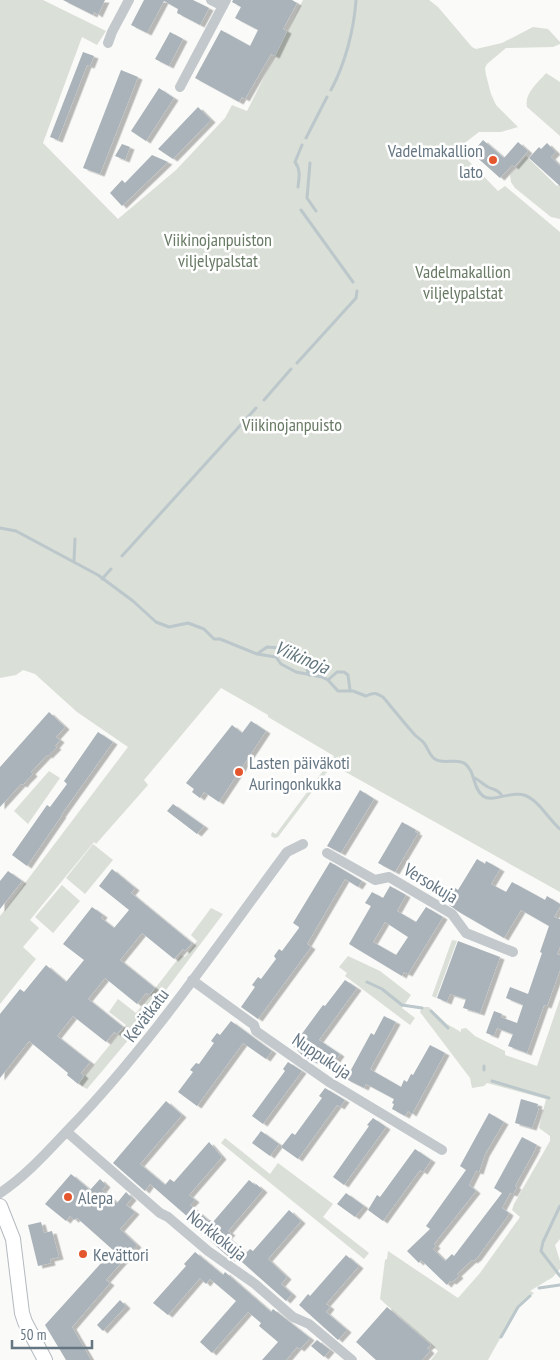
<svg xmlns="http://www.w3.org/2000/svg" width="560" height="1360" font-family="'PT Sans Narrow',sans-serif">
<defs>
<filter id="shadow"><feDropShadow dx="4.5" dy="2.5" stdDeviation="0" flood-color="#0004"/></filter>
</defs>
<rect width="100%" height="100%" fill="#fafaf8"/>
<!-- green -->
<path fill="#dadfd7" d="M0 0H43L106 31 97 45 82 37 43 143 118 219 176 170 225 118 232 105 247 111 303 0H429L438 7 472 47 476 49 502 43 533 27 548 29 560 42V44L553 47 506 48 487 64 485 68 486 75 491 94 496 105 518 127 501 132H479L457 149 498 191 505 186 560 232V892L342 770 339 756 278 837 274 838 271 836 272 832 276 834 334 756 268 717V715L221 688 144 780 148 785 96 844 94 842 30 920 39 928 23 947 36 959 0 1004V916L128 747 77 712 35 674 23 670 16 675 0 678Z
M546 73 560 82V136L527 107C524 93 538 83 546 73Z
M526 156 557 186 560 184V219L551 217 515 188 511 182 510 175Z
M49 771 60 778 28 824 14 811Z
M93 844 113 860 85 894 66 878Z
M62 885 80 901 53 933 35 917Z
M211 908 223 914 130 1038 87 1089 78 1084 126 1025 109 1012 118 999 136 1013 181 955 185 957 197 941 191 935Z
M452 940 457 941 436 998 432 996Z
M348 956 380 971 411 995 402 1008 415 1018 410 1025 345 976 347 973 339 967Z
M560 999V1239L555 1245 560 1261V1269L553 1277 530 1291 534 1293 516 1310 488 1360H431L438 1351 380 1299 385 1260 387 1259 388 1251 458 1298 480 1273 520 1217 512 1210 514 1204 550 1141V1136L539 1128 546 1099 487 1083 484 1086 472 1088 470 1078 420 1012 422 1007H429L447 1024 461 1032V1029L466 1028 475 1036 505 1051V1055L537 1066Z
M225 1138 270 1174 278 1163 333 1204 323 1217 369 1253 364 1259 221 1143Z"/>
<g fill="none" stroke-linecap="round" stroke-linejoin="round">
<!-- stream -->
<path stroke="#bbc7cb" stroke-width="3" d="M331 90C345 64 354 30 356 0
M306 138 327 97
M310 163 307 198 316 211
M298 187C299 178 301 170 295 162L302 145
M301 210 353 282
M297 363 356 298 357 291
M264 400 291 369
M0 528 16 531 98 575 133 601 156 622 169 627 188 623 204 629 214 639H220L257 654 276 657 281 664 296 672 322 677 328 680 338 691H353L366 696C374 692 376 693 383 697 394 710 404 723 415 735 418 738 422 740 424 743 428 748 429 755 435 759 444 765 455 758 464 763 476 771 472 788 483 796 492 803 509 791 524 795 539 800 548 819 560 829
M122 556 256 408
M74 561 75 539
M102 579 111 569
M257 654 267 647 281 648 290 643 301 652 309 675
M328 680 337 672H344L348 675 350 690
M473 777C479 780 483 784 488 787 494 790 498 789 502 796
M367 982 382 989 402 1005 422 1008
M431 1011 448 1028
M484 1066V1070
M492 1081 549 1098
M560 1206 543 1242 541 1251 560 1276
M539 1288 560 1285
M501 1337 518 1307 530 1296"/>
</g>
<!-- building -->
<path fill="#aab3b9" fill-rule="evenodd" filter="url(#shadow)" d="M63 0H105L98 15 94 12 93 15Z
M144 0H193L209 8 200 25 177 13 178 9 164 1 147 33 131 25Z
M233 0H292L297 3 283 29 287 31 275 56 271 54 245 99 242 97 239 102 195 78 221 30 250 46 258 30 235 18 241 7 232 2Z
M170 32 183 39 169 66 155 59Z
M83 52 94 56 90 66 87 65 58 140 50 137Z
M121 70 138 77 100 174 83 168Z
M159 88 174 98 146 141 131 131Z
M198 107 211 120 173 159 158 149Z
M483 140 504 158 518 142 528 151 514 167 512 165 500 178 472 153Z
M547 143 556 152 551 157 560 166V186L529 158 539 147 541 149Z
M122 144 130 147 125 160 115 156Z
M152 155 168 162 122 206 110 193 122 180 125 183Z
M49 712 65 727 56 737 60 740 55 746 57 747 48 756 47 755 31 772 33 774 26 781 23 785 21 784 0 807V767Z
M251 721 266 731 219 802 204 792 200 798 192 792 194 789 186 783 232 725 242 733Z
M98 732 113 742 61 815H62L27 866 12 855 47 805 50 807 67 784 64 781Z
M360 790 374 799 341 853 327 846Z
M173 804 204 826 197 834 167 811Z
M402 822 416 830 415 832 418 833 395 872 378 863Z
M477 859 485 864 486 861 500 869 491 884 506 892 512 882 545 900 547 896 560 904V907L554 917 560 919V947L557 954 560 955V970L547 1006 544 1005 527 1053 508 1046 513 1034 497 1028 494 1036 486 1033 494 1011 502 1014 501 1017 517 1023 523 1005 506 998 510 987 528 994 542 953 540 952 549 926 521 910 504 938 459 912 449 905 454 898 451 896 455 888 458 890Z
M330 862 362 881 358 887 345 879 307 944 311 947 258 1019 241 1007 255 987 252 985 258 977 261 979 276 959 274 956 279 949 282 951 299 928V927L293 923Z
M112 869 135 888 131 893 192 943 185 951 183 949 174 959 142 933 120 960 155 988 149 995 146 993 137 1004 105 978 88 999 123 1027 117 1034 114 1032 106 1042 73 1016 57 1036 90 1062 81 1073 84 1076 78 1084 67 1075 68 1073 29 1041 0 1078V1014L20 989 24 992 46 965 66 982 84 960 63 944 92 907 103 915 101 918 114 928 129 910 99 886Z
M8 871 22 881 0 909V881Z
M390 886 406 895 397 911 416 922 426 907 443 917 408 974 404 972 402 976 349 944 371 906 365 903 372 892 383 898ZM385 922 408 937 396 955 373 942Z
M458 941 500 957 480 1013 463 1008 466 999 450 994 447 1002 437 998Z
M345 980 357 988 319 1040 340 1054 329 1069 303 1056 293 1046 323 1005 325 1006Z
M384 1016 396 1022 370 1069 373 1071 401 1087 404 1080 407 1082 411 1074 413 1075 430 1045 445 1053 412 1114 408 1111 405 1116 392 1109 394 1104 392 1103 394 1099 366 1084 364 1088 346 1079 371 1033 374 1035Z
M231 1021 272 1051 266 1059 243 1043 197 1106 178 1092 193 1072 190 1070 196 1063 199 1064 214 1043 211 1041 217 1033 220 1035Z
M288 1062 302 1071 263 1124 252 1116 285 1071 283 1069Z
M325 1088 345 1100 340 1107 337 1105 298 1159 281 1147 292 1133 295 1135 322 1098 319 1096Z
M521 1099 538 1104 537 1107H539L536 1117 532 1128 515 1123Z
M166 1101 182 1115 140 1164 165 1185 170 1179 174 1182 209 1142 222 1157 189 1195 195 1200 190 1205 209 1221 210 1220 213 1222 249 1180 255 1185 256 1184 263 1190 228 1231 231 1233 227 1237 246 1253 250 1249 253 1251 289 1210 301 1221 268 1259 287 1277 281 1284 292 1294 286 1301 234 1255 231 1259 187 1221 189 1218 150 1184 145 1191 113 1163Z
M489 1113 504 1122 485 1154 479 1172 476 1171 469 1185 476 1191 434 1244 436 1246 433 1249 445 1261 452 1254 454 1256 502 1193 494 1188 522 1137 537 1145 535 1148H536L515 1186 517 1187 513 1194 510 1193 502 1208 509 1213 507 1217 477 1258 473 1261 472 1260 457 1274 459 1276 452 1282 450 1281 447 1285 421 1260 419 1263 407 1251 430 1229 426 1226 466 1170 460 1166Z
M373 1118 386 1127 344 1185 333 1177 369 1126 367 1125Z
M261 1131 279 1144 270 1156 252 1143Z
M415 1149 431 1160 423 1172 420 1170 383 1221 368 1210 377 1195 380 1197Z
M71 1174 90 1190 100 1179 106 1185 102 1190 117 1203 126 1192 132 1198 126 1205 135 1212 120 1229 137 1245 106 1280 110 1283 72 1327 91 1360H66L45 1325 113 1250 77 1218 74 1220 70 1216 66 1221 45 1204Z
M346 1193 364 1206 355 1217 337 1204Z
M41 1222 44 1233 52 1231 59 1257 50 1259 51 1263 38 1266 28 1225Z
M195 1252 223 1275 225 1272 271 1312 273 1309 310 1338 300 1349 297 1347 286 1360H262L278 1342 259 1326 261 1323 248 1312 212 1353 200 1342 236 1301 210 1279 206 1284 200 1278 168 1315 153 1303 186 1266 184 1264Z
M346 1255 359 1266 326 1304 330 1307 326 1312 347 1330 338 1340 299 1305 308 1294 310 1296Z
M120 1300 126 1306 103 1331 97 1325Z
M387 1307 431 1345 427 1348 430 1351 422 1360H376L356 1342Z
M317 1340 330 1350 324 1357 311 1346Z"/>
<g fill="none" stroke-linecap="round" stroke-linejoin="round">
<!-- secondary casing -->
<g stroke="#b3babf" stroke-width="16">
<path id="secondary" d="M0 1206 13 1239 22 1313 25 1322 45 1360"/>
</g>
<!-- street -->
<path stroke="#c3c8cc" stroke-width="10" d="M211 0 223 6
M108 43 112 32 129 0
M180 87 226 0
M327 853 375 880 389 877 452 914 466 933 513 952
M192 980 254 1025 256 1031 329 1082 442 1150
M67 1132 160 1213 168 1217 208 1251 255 1284 293 1317 309 1324 352 1360
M0 1193C26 1176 48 1151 69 1129 151 1044 217 946 287 852L303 844"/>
<!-- secondary -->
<use href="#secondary" stroke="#fff" stroke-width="14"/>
</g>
<!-- markers -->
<g fill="#e4572e" stroke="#fff" stroke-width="2">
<circle cx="493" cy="160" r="5"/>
<circle cx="239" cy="772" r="5"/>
<circle cx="68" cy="1197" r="5"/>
<circle cx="83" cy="1254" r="5"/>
</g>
<g text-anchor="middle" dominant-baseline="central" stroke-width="5" stroke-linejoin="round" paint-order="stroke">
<!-- poi labels -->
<g font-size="18" fill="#657683" stroke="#fff" text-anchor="start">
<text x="483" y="150" text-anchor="end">Vadelmakallion<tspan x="483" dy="21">lato</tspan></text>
<text x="249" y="762">Lasten päiväkoti<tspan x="249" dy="21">Auringonkukka</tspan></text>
<text x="78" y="1197">Alepa</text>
<text x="93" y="1254">Kevättori</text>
</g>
<!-- park labels -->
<g font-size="18" fill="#687a64" stroke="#fff">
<text x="218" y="239">Viikinojanpuiston<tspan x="218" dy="21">viljelypalstat</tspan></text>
<text x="463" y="271">Vadelmakallion<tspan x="463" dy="21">viljelypalstat</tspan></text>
<text x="292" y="424">Viikinojanpuisto</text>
</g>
<!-- street labels -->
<g font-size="18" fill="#657683" stroke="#fff">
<text transform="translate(431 883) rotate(31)">Versokuja</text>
<text transform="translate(146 1015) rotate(-53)">Kevätkatu</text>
<text transform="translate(322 1056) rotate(34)">Nuppukuja</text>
<text transform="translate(217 1235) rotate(38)">Norkkokuja</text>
</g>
<!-- water labels -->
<g font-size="19" font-style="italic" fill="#60757c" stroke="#fff">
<text transform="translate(302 657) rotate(23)">Viikinoja</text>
</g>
</g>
<!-- scale -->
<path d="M12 1340v8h80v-8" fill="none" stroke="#657683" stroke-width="2.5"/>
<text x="20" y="1340" font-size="15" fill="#657683" stroke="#ffffff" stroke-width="4" paint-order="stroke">50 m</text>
</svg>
